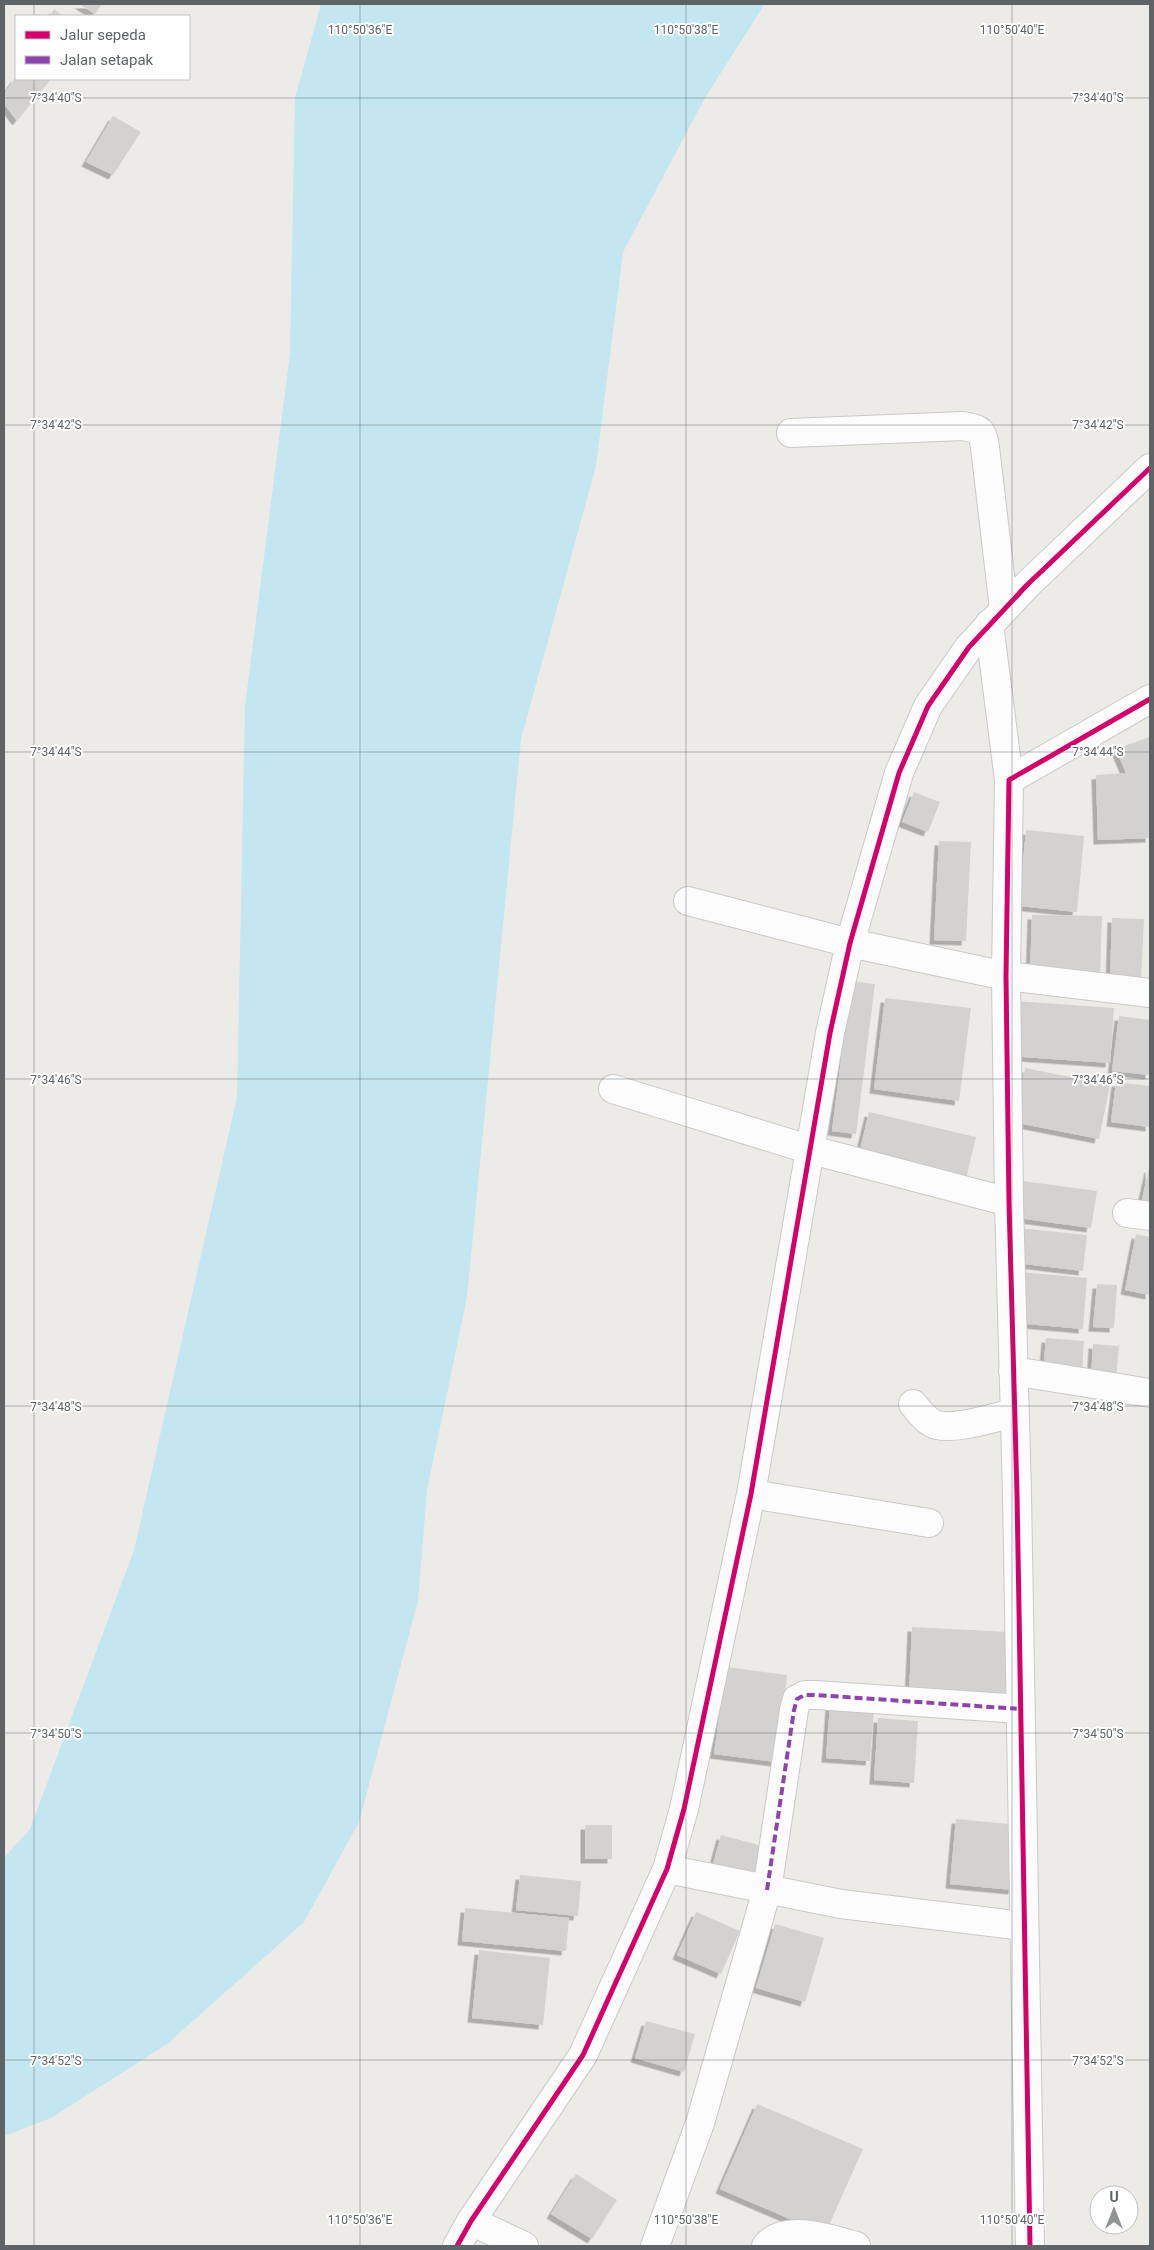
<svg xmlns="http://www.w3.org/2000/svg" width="1154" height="2250" font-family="Roboto,sans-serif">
<defs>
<filter id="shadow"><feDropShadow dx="-4.5" dy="4.5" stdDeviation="0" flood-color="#0004"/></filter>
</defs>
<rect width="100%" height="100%" fill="#edebe8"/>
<!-- water -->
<path fill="#c3e6f0" d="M321 4H765L706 96 623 252 596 466 521 739 467 1297 427 1490 418 1601 359 1822 304 1922 167 2044 51 2118 4 2136V1858L30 1829 134 1550 237 1097 245 706 290 353 295 98Z"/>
<!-- building -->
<path fill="#d4d2d1" filter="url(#shadow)" d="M79 4H102L95 14Z
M54 9 63 16H50Z
M16 77V79H51L17 121 4 104V94Z
M113 116 141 132 113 175 86 162Z
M1149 737 1150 838 1098 840 1096 775 1126 773 1116 749Z
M914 792 940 802 928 832 902 822Z
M1026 830 1084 836 1077 912 1019 906Z
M939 841 971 842 966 941 934 940Z
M1032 915 1102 916 1100 976 1030 974Z
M1112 918 1144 919 1141 981 1110 980Z
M851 981 875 984 856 1134 832 1131Z
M885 998 971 1008 959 1101 874 1089Z
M1015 1001 1114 1008 1110 1063 1010 1056Z
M1119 1016 1150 1020V1075L1112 1071Z
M1025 1068 1110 1085 1099 1139 1014 1122Z
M1116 1082 1150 1086V1127L1111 1122Z
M869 1112 976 1137 966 1179 859 1154Z
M1149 1168H1150V1206L1141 1204Z
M1023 1181 1097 1191 1091 1228 1018 1218Z
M1019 1228 1087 1235 1083 1271 1015 1263Z
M1136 1234 1150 1237V1295L1125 1290Z
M1020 1272 1087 1278 1083 1329 1016 1323Z
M1097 1284 1117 1285 1114 1328 1093 1327Z
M1046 1338 1084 1341 1082 1375 1043 1372Z
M1093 1344 1119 1346 1116 1380 1091 1378Z
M912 1627 1009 1632 1005 1699 909 1695Z
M726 1667 787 1675 776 1762 714 1754Z
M830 1705 874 1709 870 1761 826 1758Z
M878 1718 918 1721 914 1783 874 1780Z
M956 1819 1019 1825 1013 1890 950 1884Z
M585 1825H612V1859H585Z
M721 1835 766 1847 754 1887 710 1875Z
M520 1875 581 1881 578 1916 516 1910Z
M465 1908 569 1918 566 1951 462 1941Z
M696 1912 740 1931 721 1974 677 1955Z
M775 1924 824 1938 805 2002 756 1988Z
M479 1950 550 1958 543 2025 472 2018Z
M646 2021 695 2034 684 2072 635 2058Z
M757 2104 863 2149 825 2234 720 2189Z
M576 2174 617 2200 592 2239 551 2214Z"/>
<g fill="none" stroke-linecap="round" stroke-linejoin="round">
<!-- minor casing -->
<g stroke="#cac9c8" stroke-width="30">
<path id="minor" d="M791 433 963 426C980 430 982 428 985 447L1004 609
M989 624 1009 780
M688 901 850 943 1006 976 1150 993
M613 1089 808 1149 1009 1202
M1127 1213 1150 1216
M1013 1371 1150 1393
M913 1404C920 1412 926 1422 937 1425 957 1430 994 1417 1015 1413
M751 1494 929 1523
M667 1869 841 1904 1023 1926
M471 2221 524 2246
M457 2246 471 2221 583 2055 667 1869 684 1809 751 1494 830 1033 850 943 899 773 928 706 969 647 1027 585 1150 468
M655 2246 700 2123 767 1890 794 1710 797 1699 805 1695H816L1020 1709
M766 2246C785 2223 832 2239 856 2246
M1030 2246 1017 1494 1009 1202 1006 976 1009 780 1150 699"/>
</g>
<!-- minor -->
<use href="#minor" stroke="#fcfcfc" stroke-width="28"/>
<!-- quiet -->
<path stroke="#8e44ad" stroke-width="4" stroke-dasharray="8 4" stroke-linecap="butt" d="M767 1890 794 1710 797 1699 805 1695H816L1020 1709"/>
<!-- cycleway casing -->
<g stroke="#fff" stroke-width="8">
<path id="cycleway" d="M457 2246 471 2221 583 2055 667 1869 684 1809 751 1494 830 1033 850 943 899 773 928 706 969 647 1027 585 1150 468
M1030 2246 1017 1494 1009 1202 1006 976 1009 780 1150 699"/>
</g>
<!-- cycleway -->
<use href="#cycleway" stroke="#d6006c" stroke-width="5"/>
</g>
<!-- ticks -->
<path fill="none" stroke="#5e6365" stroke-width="1" stroke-opacity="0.45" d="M34 4V16M360 4V2246M686 4V2246M1012 4V2246M34 79V2246M4 98H1150M4 425H1150M4 752H1150M4 1079H1150M4 1406H1150M4 1733H1150M4 2060H1150"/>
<g font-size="12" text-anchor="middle" fill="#5e6365" stroke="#fff" stroke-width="4" stroke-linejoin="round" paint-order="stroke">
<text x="360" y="34">110°50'36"E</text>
<text x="686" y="34">110°50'38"E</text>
<text x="1012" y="34">110°50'40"E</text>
<text x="56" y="102">7°34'40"S</text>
<text x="1098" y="102">7°34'40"S</text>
<text x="56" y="429">7°34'42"S</text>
<text x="1098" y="429">7°34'42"S</text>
<text x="56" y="756">7°34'44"S</text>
<text x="1098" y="756">7°34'44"S</text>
<text x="56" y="1084">7°34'46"S</text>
<text x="1098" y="1084">7°34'46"S</text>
<text x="56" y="1411">7°34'48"S</text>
<text x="1098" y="1411">7°34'48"S</text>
<text x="56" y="1738">7°34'50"S</text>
<text x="1098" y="1738">7°34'50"S</text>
<text x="56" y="2065">7°34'52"S</text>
<text x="1098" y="2065">7°34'52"S</text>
<text x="360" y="2224">110°50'36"E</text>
<text x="686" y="2224">110°50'38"E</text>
<text x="1012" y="2224">110°50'40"E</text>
</g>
<!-- border -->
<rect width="1154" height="2250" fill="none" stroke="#5e6365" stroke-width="10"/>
<!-- legend -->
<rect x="15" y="15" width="175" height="65" fill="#ffffff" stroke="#bfc1c1"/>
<rect x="25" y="31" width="25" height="8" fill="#d6006c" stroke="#bfc1c1"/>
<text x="60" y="40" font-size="15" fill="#5e6365">Jalur sepeda</text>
<rect x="25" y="56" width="25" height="8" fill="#8e44ad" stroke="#bfc1c1"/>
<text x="60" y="65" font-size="15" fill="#5e6365">Jalan setapak</text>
<!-- north arrow -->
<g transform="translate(1114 2210)"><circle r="24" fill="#ffffff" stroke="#bfc1c1"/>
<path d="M0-4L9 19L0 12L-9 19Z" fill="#909393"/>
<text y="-8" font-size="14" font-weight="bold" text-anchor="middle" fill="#5e6365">U</text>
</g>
</svg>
